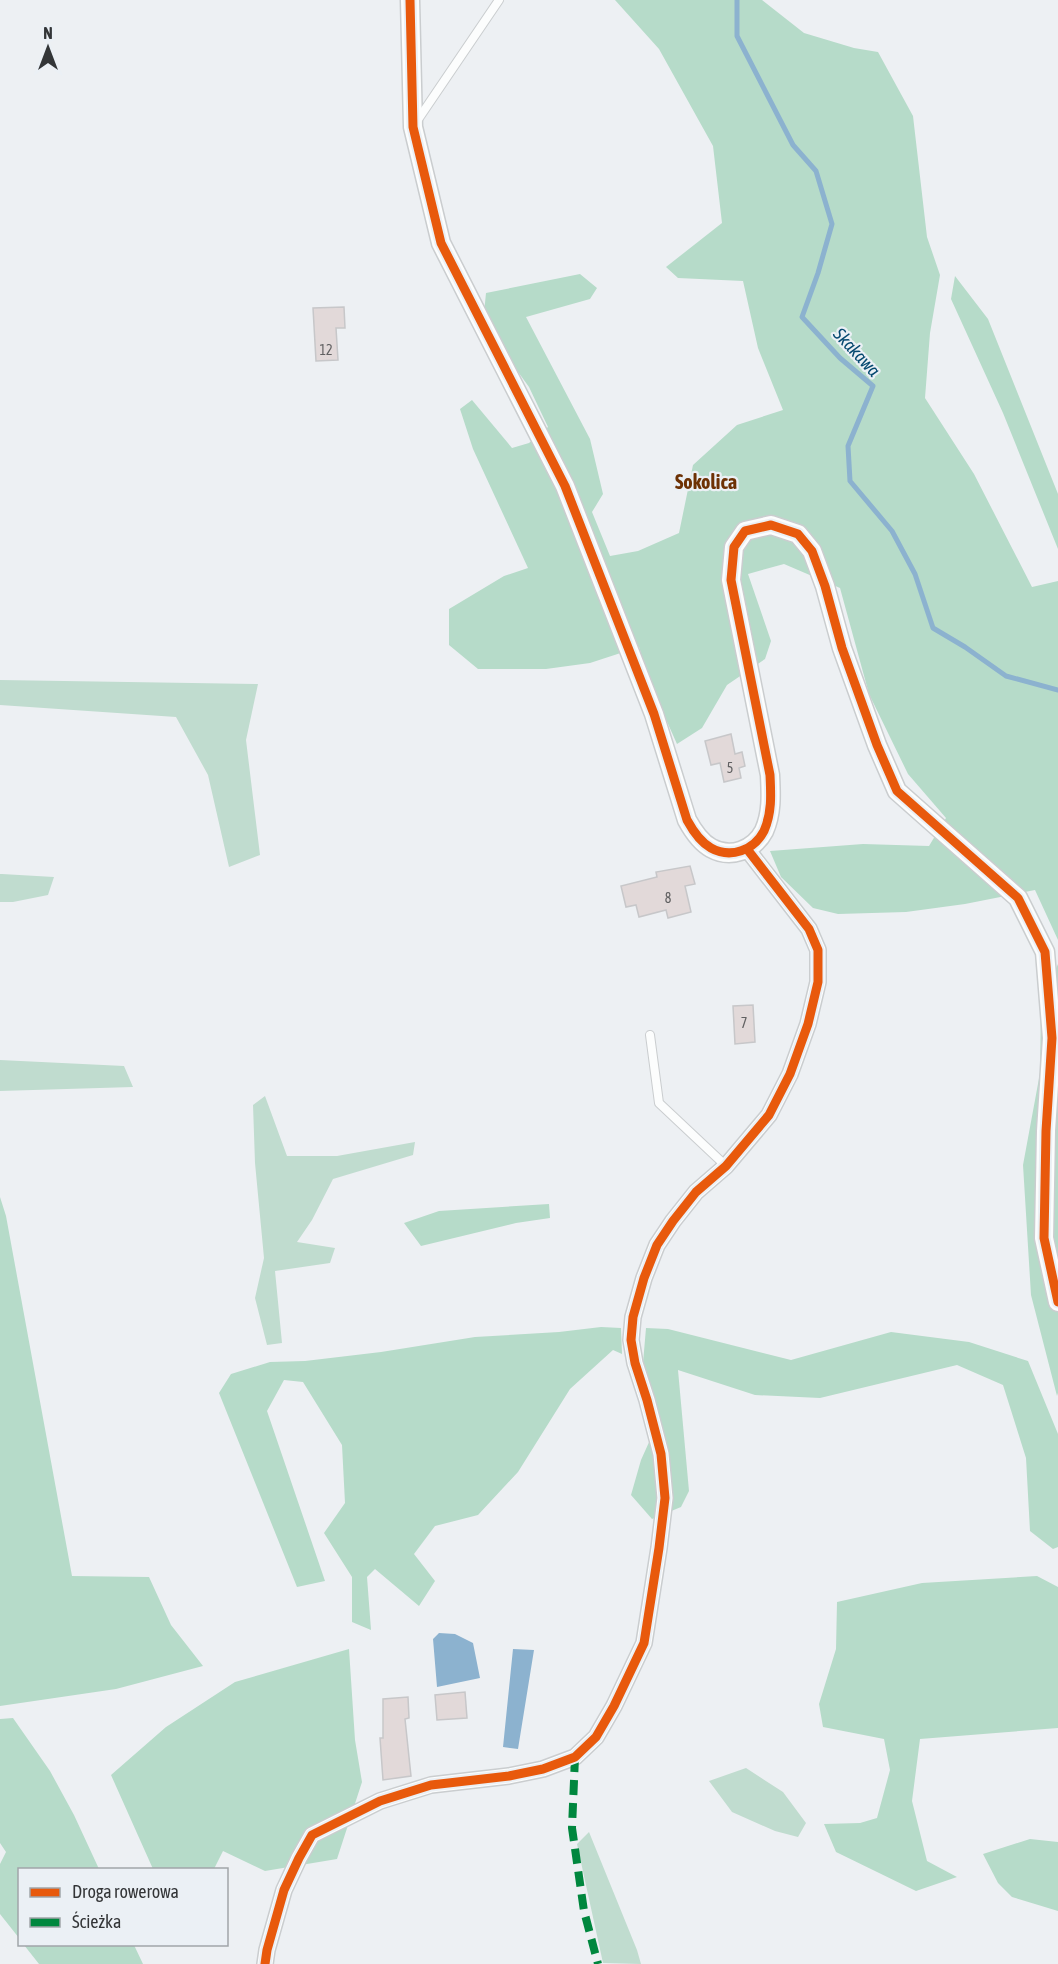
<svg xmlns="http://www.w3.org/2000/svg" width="1058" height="1964" font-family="'Asap Condensed',sans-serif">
<rect width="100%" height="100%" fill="#edf0f3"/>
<!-- green -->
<path fill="#c0dccf" d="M0 680 258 684 246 740 260 855 229 867 208 775 176 717 0 705Z
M0 874H2L54 877 48 895 13 902H0Z
M0 1060 124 1066 133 1087 0 1091Z
M265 1096 287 1156H337L415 1142 413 1155 333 1179 312 1220 297 1242 335 1248 330 1263 275 1271 282 1343 267 1345 255 1298 264 1258 255 1163 253 1105Z
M746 1768 783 1792 806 1823 798 1837 775 1831 732 1812 709 1781Z
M589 1832 637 1950 641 1964 603 1963 577 1844Z"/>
<!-- forest -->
<path fill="#b6dbc9" d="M615 0H762L804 33 854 48 878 52 913 116 927 237 940 275 930 333 925 398 974 474 1032 587 1058 581V940L1035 890 965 904 906 912 838 914 813 908 781 877 770 851 863 844 929 846 946 818 908 774 869 694 840 588 784 564 748 574 771 641 765 659 727 685 702 728 677 744 651 686 639 647 590 663 546 669H478L449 645V609L504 576 528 568 473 449 460 409 472 400 512 448 529 443 548 427 529 387 500 347 484 313 486 293 580 274 597 288 590 299 526 317 590 439 603 494 592 512 610 556 638 551 679 533 693 465 737 425 783 410 758 348 743 281 678 278 666 267 722 223 713 146 659 49Z
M955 276 988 319 1058 494V549L1003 413 951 299Z
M1058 964V1393L1057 1396 1031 1295 1023 1165 1040 1073 1041 1005Z
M0 1197 6 1216 72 1576 149 1577 171 1625 203 1666 116 1689 0 1706Z
M549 1204 550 1218 516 1223 421 1246 404 1223 439 1211Z
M601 1327 621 1328 622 1354 613 1350 570 1389 518 1472 478 1515 435 1526 414 1554 435 1581 419 1606 375 1569 367 1577 371 1630 352 1622V1577L324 1533 345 1503 342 1445 303 1382 284 1380 267 1411 325 1581 297 1587 219 1393 231 1374 270 1362 305 1361 381 1352 475 1337 559 1332Z
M646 1328 668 1329 791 1360 891 1332 969 1342 1028 1361 1058 1434V1547L1053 1549 1030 1531 1026 1458 1003 1385 957 1365 820 1398 755 1395 678 1370 689 1491 681 1507 652 1519 631 1495 641 1460 659 1420 643 1363Z
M1037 1576 1058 1587V1728L920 1739 912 1801 927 1861 957 1877 916 1891 836 1852 824 1824 860 1823 877 1818 890 1770 884 1739 823 1727 819 1704 836 1649 837 1602 922 1583Z
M349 1649 355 1740 362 1782 337 1859 265 1871 223 1851 214 1869H153L111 1775 166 1727 235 1682Z
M13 1718 50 1771 74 1815 99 1869 20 1870 19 1938 0 1914V1864L6 1852 0 1843V1719Z
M1030 1839 1058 1842V1911L1012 1897 998 1883 983 1854Z
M24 1945H134L143 1964H39Z"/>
<!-- water -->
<path fill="#8cb2cf" d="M439 1633 455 1634 473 1643 480 1678 437 1687 433 1639Z
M513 1649 534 1650 518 1749 503 1747Z"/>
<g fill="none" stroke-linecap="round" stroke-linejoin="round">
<!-- stream -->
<path stroke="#8cb2cf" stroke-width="5" d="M737 0V36L793 145 816 171 832 224 818 273 802 317 840 358 873 386 848 446 850 481 892 531 915 574 933 628 965 647 1006 676 1058 690"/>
</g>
<!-- building -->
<path fill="#e2d9d9" stroke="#c7c7c9" stroke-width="1.5" d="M344 307 345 328H336L338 360 316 361 313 308Z
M731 734 735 754 742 752 745 766 739 768 741 778 724 782 720 763 711 765 705 741Z
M690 866 695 884 685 886 691 912 668 918 666 910 639 917 636 905 626 907 621 886 657 877 656 872Z
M753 1005 755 1042 735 1044 733 1006Z
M465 1692 467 1718 437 1720 435 1695Z
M408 1697 409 1718 405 1719 411 1776 383 1780 380 1738H383V1699Z"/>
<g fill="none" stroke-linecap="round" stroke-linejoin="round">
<!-- service casing -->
<g stroke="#cacdcf" stroke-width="10">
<path id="service" d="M417 121 499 0
M650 1035 659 1103 726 1166"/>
</g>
<!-- minor casing -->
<g stroke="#cacdcf" stroke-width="18">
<path id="minor" d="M265 1964 267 1950 284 1890 299 1858 312 1835 380 1801 431 1785 509 1776 543 1769 575 1757 596 1737 614 1706 644 1643 659 1548 665 1498 661 1454 647 1400 635 1363 631 1340 633 1317 644 1278 657 1245 673 1221 696 1192 726 1166 769 1115 790 1074 808 1024 818 982V950L809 929 747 849"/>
</g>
<!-- tertiary casing -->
<g stroke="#cacdcf" stroke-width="21">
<path id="tertiary" d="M410 0 413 127 441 243 565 486 654 714 687 820C693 831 700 842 711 848 731 859 754 850 764 831 772 813 771 795 770 775L731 580 734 547 745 531 771 525 798 534 812 551 825 586 842 648 877 745 897 791 1018 898 1045 952 1052 1038 1046 1131 1044 1238 1058 1302"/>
</g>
<!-- service -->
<use href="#service" stroke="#fcfdfd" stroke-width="8"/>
<!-- minor -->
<use href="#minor" stroke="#fcfdfd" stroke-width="15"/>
<!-- tertiary -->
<use href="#tertiary" stroke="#fcfdfd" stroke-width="18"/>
<!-- quiet -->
<path stroke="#00873e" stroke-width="8" stroke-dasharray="15 8" stroke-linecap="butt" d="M575 1757 572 1828 584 1911 598 1964"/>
<!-- cycleway casing -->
<g stroke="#ebf0f5" stroke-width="13">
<path id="cycleway" d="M410 0 413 127 441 243 565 486 654 714 687 820C693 831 700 842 711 848 731 859 754 850 764 831 772 813 771 795 770 775L731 580 734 547 745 531 771 525 798 534 812 551 825 586 842 648 877 745 897 791 1018 898 1045 952 1052 1038 1046 1131 1044 1238 1058 1302
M265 1964 267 1950 284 1890 299 1858 312 1835 380 1801 431 1785 509 1776 543 1769 575 1757 596 1737 614 1706 644 1643 659 1548 665 1498 661 1454 647 1400 635 1363 631 1340 633 1317 644 1278 657 1245 673 1221 696 1192 726 1166 769 1115 790 1074 808 1024 818 982V950L809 929 747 849"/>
</g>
<!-- cycleway -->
<use href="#cycleway" stroke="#e8590c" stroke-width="9"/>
</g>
<g text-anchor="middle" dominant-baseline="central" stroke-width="4.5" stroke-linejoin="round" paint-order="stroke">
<!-- number labels -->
<g font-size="14" fill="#606061">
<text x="326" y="350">12</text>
<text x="730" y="768">5</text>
<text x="668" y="898">8</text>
<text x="744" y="1023">7</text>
</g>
<!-- water labels -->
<g font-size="18" font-style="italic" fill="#064970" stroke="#ebf0f5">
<text transform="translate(857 352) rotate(47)">Skakawa</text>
</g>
<!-- quarter labels -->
<g font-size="20" font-weight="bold" fill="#6d3104" stroke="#ebf0f5">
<text x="706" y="481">Sokolica</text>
</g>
</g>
<!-- legend -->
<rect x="18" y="1868" width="210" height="78" fill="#ebf0f5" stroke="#a1a5a9" stroke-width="1.5"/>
<rect x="30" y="1888" width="30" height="9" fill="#e8590c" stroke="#a1a5a9" stroke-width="1.5"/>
<text x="72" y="1898" font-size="18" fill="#333537">Droga rowerowa</text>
<rect x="30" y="1918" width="30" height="9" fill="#00873e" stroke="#a1a5a9" stroke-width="1.5"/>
<text x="72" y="1928" font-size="18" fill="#333537">Ścieżka</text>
<!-- north arrow -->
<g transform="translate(48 48)" stroke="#ebf0f5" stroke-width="4.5" paint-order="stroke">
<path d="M0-4.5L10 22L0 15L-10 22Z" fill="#333537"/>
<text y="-9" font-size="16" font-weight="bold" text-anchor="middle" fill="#333537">N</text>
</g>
</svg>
